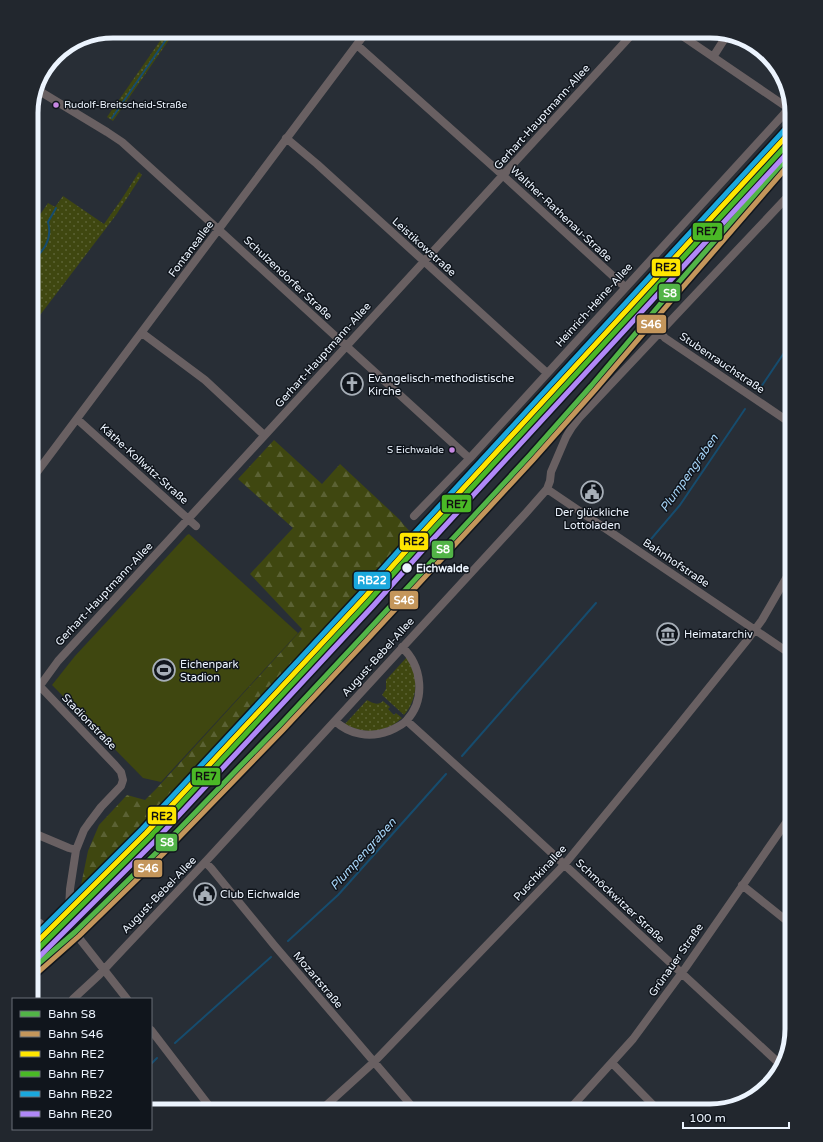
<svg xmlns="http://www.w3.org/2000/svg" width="823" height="1142" font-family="'Varela Round',sans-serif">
<defs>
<pattern id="grass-dots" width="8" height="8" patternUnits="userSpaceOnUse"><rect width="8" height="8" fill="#3f4710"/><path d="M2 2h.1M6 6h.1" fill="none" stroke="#5b6234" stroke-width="1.8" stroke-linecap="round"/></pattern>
<pattern id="forest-firs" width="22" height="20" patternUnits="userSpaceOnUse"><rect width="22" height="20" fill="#3f4710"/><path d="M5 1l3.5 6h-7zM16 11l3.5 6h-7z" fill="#5b6234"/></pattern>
</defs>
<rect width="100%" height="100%" fill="#282e36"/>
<!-- grass -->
<path fill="url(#grass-dots)" d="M167 31H175L113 121 107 117Z
M139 172 142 175 116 215 31 327V228L48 203 55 207 63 196 104 224 121 200Z
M407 657C409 662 412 667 414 672 418 686 414 704 404 715L382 695 386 689V680Z
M367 700C372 703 378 706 383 701L390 707 388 709 394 715 396 713 402 718C386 733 364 735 345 724Z"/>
<!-- forest -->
<path fill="url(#forest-firs)" d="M274 440 322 484 340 464 400 520 403 524 414 536 354 604 80 890 88 851 99 825 127 795 145 800 157 788 302 629 250 574 293 528 238 479Z"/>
<!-- pitch -->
<path fill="#3f4710" d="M189 534 298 633 161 782 143 778 52 685 75 656 187 535Z"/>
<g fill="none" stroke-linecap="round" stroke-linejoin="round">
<!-- stream -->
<path stroke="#164c6e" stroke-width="2" d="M112 118 172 31
M31 263C43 251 53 240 48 222L56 208
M759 390 792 341
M646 545 680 505 745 409
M462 756 596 603
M288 941 338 895 446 774
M175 1043 271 957
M151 1064 157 1058"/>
<!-- minor -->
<path stroke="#696062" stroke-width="8" d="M675 31 791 110
M357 45 497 170 625 287
M713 57 727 35
M36 89 107 132 122 142 219 230 469 458
M286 138 317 164 547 373
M660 332 665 338 792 424
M142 333 205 380 264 435
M77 419 196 526
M31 480 367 31
M547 489 792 655
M414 516 470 458 784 114 788 108
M31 677 115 765 121 772 123 780 121 786 101 807 89 823 84 830 76 850 70 889 69 911 72 926 79 938 127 999
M31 698 58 661 635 31
M335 721C350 735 370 738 389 731 396 728 403 725 407 720 426 699 422 666 402 647
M407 721 502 807 782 1066
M31 832 69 848 76 850
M205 862 211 868 274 945 416 1111
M742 885 792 925
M31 931 40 923
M73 999 99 975 111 962 208 859 525 514 547 489 550 481 551 472 566 437 572 427 579 418 792 192
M151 1030 213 1111
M612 1063 659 1111
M320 1111 374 1062 564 865 674 731 748 639 762 620 792 568
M568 1111 633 1039 686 967 792 814"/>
<!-- rail-1 casing -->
<g stroke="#10151c" stroke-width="8">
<path id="rail-1" d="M31 970 75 932 159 850 279 726 361 638 529 456 591 386 678 283 792 152"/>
</g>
<!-- rail-2 casing -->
<g stroke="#10151c" stroke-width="8">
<path id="rail-2" d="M35 975 79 936 163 854 283 730 365 642 533 460 595 390 683 287 792 161"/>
</g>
<!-- rail-3 casing -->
<g stroke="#10151c" stroke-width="8">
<path id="rail-3" d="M31 948 146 833 364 598 413 543 792 130"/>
</g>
<!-- rail-4 casing -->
<g stroke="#10151c" stroke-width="8">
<path id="rail-4" d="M35 952 150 837 368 602 417 547 792 139"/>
</g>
<!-- rail-5 casing -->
<g stroke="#10151c" stroke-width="8">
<path id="rail-5" d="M31 940 142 829 360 594 409 539 788 126"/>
</g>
<!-- rail-6 casing -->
<g stroke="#10151c" stroke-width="8">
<path id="rail-6" d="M39 957 155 841 373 606 422 551 792 148"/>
</g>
<!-- rail-1 -->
<use href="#rail-1" stroke="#52b447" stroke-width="5"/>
<!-- rail-2 -->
<use href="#rail-2" stroke="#c4965b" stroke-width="5"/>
<!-- rail-3 -->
<use href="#rail-3" stroke="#ffe600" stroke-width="5"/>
<!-- rail-4 -->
<use href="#rail-4" stroke="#4ab826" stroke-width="5"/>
<!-- rail-5 -->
<use href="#rail-5" stroke="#1aa8dd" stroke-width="5"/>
<!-- rail-6 -->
<use href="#rail-6" stroke="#b088f7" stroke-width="5"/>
</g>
<!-- icons -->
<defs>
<g id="church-ring" transform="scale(1.15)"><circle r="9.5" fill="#10151c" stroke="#a7afb8" stroke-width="1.5"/><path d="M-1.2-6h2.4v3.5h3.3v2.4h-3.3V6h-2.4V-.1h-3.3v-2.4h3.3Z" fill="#a7afb8"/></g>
<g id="civic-ring" transform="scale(1.15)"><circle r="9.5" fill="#10151c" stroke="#a7afb8" stroke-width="1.5"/><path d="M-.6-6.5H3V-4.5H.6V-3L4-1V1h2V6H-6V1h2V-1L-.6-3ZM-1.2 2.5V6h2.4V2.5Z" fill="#a7afb8"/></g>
<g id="museum-ring" transform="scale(1.15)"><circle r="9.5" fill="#10151c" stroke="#a7afb8" stroke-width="1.5"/><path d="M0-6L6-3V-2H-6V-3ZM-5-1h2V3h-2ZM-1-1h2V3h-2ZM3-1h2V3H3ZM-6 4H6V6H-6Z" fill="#a7afb8"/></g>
<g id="stadium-ring" transform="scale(1.15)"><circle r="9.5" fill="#10151c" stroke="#a7afb8" stroke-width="1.5"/><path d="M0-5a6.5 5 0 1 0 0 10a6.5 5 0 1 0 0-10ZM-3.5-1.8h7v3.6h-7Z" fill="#a7afb8"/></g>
</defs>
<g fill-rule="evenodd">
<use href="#church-ring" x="352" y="384"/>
<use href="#civic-ring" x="592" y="492"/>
<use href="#museum-ring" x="668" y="634"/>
<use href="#stadium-ring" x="164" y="670"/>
<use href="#civic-ring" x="205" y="894"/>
</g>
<!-- markers -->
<g fill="#c787e3" stroke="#10151c" stroke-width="1.5">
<circle cx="56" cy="105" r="3.5"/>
<circle cx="452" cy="450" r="3.5"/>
</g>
<circle fill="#ecf4fe" stroke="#10151c" stroke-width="1.5" cx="407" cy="568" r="5.5"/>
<g text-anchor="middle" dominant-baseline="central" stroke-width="3" stroke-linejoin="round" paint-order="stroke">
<!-- bus labels -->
<g font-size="10" fill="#ecf4fe" stroke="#10151c" text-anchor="start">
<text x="64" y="105">Rudolf-Breitscheid-Straße</text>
<text x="444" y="450" text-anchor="end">S Eichwalde</text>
</g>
<!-- street labels -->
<g font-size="11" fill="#ecf4fe" stroke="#10151c">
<text transform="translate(542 117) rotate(-48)">Gerhart-Hauptmann-Allee</text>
<text transform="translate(561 214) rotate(43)">Walther-Rathenau-Straße</text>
<text transform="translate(424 247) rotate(42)">Leistikowstraße</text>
<text transform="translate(191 249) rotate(-53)">Fontaneallee</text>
<text transform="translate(288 278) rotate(43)">Schulzendorfer Straße</text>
<text transform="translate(594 305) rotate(-48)">Heinrich-Heine-Allee</text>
<text transform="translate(323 355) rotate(-48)">Gerhart-Hauptmann-Allee</text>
<text transform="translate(722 363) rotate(34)">Stubenrauchstraße</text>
<text transform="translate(144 464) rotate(42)">Käthe-Kollwitz-Straße</text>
<text transform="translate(676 563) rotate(34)">Bahnhofstraße</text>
<text transform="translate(104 594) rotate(-47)">Gerhart-Hauptmann-Allee</text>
<text transform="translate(378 657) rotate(-48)">August-Bebel-Allee</text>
<text transform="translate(89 722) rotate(46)">Stadionstraße</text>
<text transform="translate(540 873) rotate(-47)">Puschkinallee</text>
<text transform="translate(159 895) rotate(-46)">August-Bebel-Allee</text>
<text transform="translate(620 901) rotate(43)">Schmöckwitzer Straße</text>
<text transform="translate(676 960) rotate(-55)">Grünauer Straße</text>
<text transform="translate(318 980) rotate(50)">Mozartstraße</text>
</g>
<!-- poi labels -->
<g font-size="11" fill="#ecf4fe" stroke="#10151c" text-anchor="start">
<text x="368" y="378">Evangelisch-methodistische<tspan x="368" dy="13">Kirche</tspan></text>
<text x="592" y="512" text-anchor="middle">Der glückliche<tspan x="592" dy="13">Lottoladen</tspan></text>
<text x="684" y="634">Heimatarchiv</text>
<text x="180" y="664">Eichenpark<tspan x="180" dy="13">Stadion</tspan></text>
<text x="220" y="894">Club Eichwalde</text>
</g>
<!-- stop labels -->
<g font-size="11" font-weight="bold" fill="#ecf4fe" stroke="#10151c" text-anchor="start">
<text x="416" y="568">Eichwalde</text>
</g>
<!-- water labels -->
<g font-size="12" font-style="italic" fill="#a6d4f7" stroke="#10151c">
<text transform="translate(689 473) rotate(-55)">Plumpengraben</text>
<text transform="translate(363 854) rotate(-48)">Plumpengraben</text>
</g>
</g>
<!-- crop -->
<path d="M0 0H823V1142H0ZM113 38H710A75 75 0 0 1 785 113V1029A75 75 0 0 1 710 1104H113A75 75 0 0 1 38 1029V113A75 75 0 0 1 113 38Z" fill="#22272e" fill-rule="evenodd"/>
<path fill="none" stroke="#ecf4fe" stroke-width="5" d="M113 38H710A75 75 0 0 1 785 113V1029A75 75 0 0 1 710 1104H113A75 75 0 0 1 38 1029V113A75 75 0 0 1 113 38Z"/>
<g stroke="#10151c" stroke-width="1.5">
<rect x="692" y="222" width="31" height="19" rx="4" fill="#4ab826"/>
<rect x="651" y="258" width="30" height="19" rx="4" fill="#ffe600"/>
<rect x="658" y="283" width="23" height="19" rx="4" fill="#52b447"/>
<rect x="636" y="314" width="31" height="20" rx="4" fill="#c4965b"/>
<rect x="441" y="494" width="31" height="19" rx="4" fill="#4ab826"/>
<rect x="399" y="532" width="30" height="19" rx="4" fill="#ffe600"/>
<rect x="431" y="540" width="23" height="19" rx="4" fill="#52b447"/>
<rect x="353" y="571" width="38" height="19" rx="4" fill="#1aa8dd"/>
<rect x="389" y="590" width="30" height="20" rx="4" fill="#c4965b"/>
<rect x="191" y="767" width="30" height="19" rx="4" fill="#4ab826"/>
<rect x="147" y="806" width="30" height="19" rx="4" fill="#ffe600"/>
<rect x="155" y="833" width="23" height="19" rx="4" fill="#52b447"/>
<rect x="133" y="859" width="30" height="19" rx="4" fill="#c4965b"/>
</g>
<g font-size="11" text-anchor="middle" font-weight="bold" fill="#fff">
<text x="670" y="297">S8</text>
<text x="651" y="328">S46</text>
<text x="443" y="553">S8</text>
<text x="372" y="584">RB22</text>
<text x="404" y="604">S46</text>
<text x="167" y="846">S8</text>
<text x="148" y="872">S46</text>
</g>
<g font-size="11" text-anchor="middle" font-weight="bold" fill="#111">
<text x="707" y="235">RE7</text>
<text x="666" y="271">RE2</text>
<text x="457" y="508">RE7</text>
<text x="414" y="545">RE2</text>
<text x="206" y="780">RE7</text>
<text x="162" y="820">RE2</text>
</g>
<!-- legend -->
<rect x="12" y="998" width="140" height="132" fill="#10151c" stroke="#686e76"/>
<rect x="20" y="1011" width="20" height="6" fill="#52b447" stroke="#686e76"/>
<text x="48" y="1018" font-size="12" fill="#ecf4fe">Bahn S8</text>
<rect x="20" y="1031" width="20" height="6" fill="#c4965b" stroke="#686e76"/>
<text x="48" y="1038" font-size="12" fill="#ecf4fe">Bahn S46</text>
<rect x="20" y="1051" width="20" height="6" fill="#ffe600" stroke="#686e76"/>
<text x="48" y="1058" font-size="12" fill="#ecf4fe">Bahn RE2</text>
<rect x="20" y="1071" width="20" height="6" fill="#4ab826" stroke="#686e76"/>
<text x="48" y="1078" font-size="12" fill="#ecf4fe">Bahn RE7</text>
<rect x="20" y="1091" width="20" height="6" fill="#1aa8dd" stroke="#686e76"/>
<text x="48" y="1098" font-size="12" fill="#ecf4fe">Bahn RB22</text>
<rect x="20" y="1111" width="20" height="6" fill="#b088f7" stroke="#686e76"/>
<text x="48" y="1118" font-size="12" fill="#ecf4fe">Bahn RE20</text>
<!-- scale -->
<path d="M683 1122v6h106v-6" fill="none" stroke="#ecf4fe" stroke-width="2"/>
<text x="689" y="1122" font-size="12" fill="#ecf4fe" stroke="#10151c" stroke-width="3" paint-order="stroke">100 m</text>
</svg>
